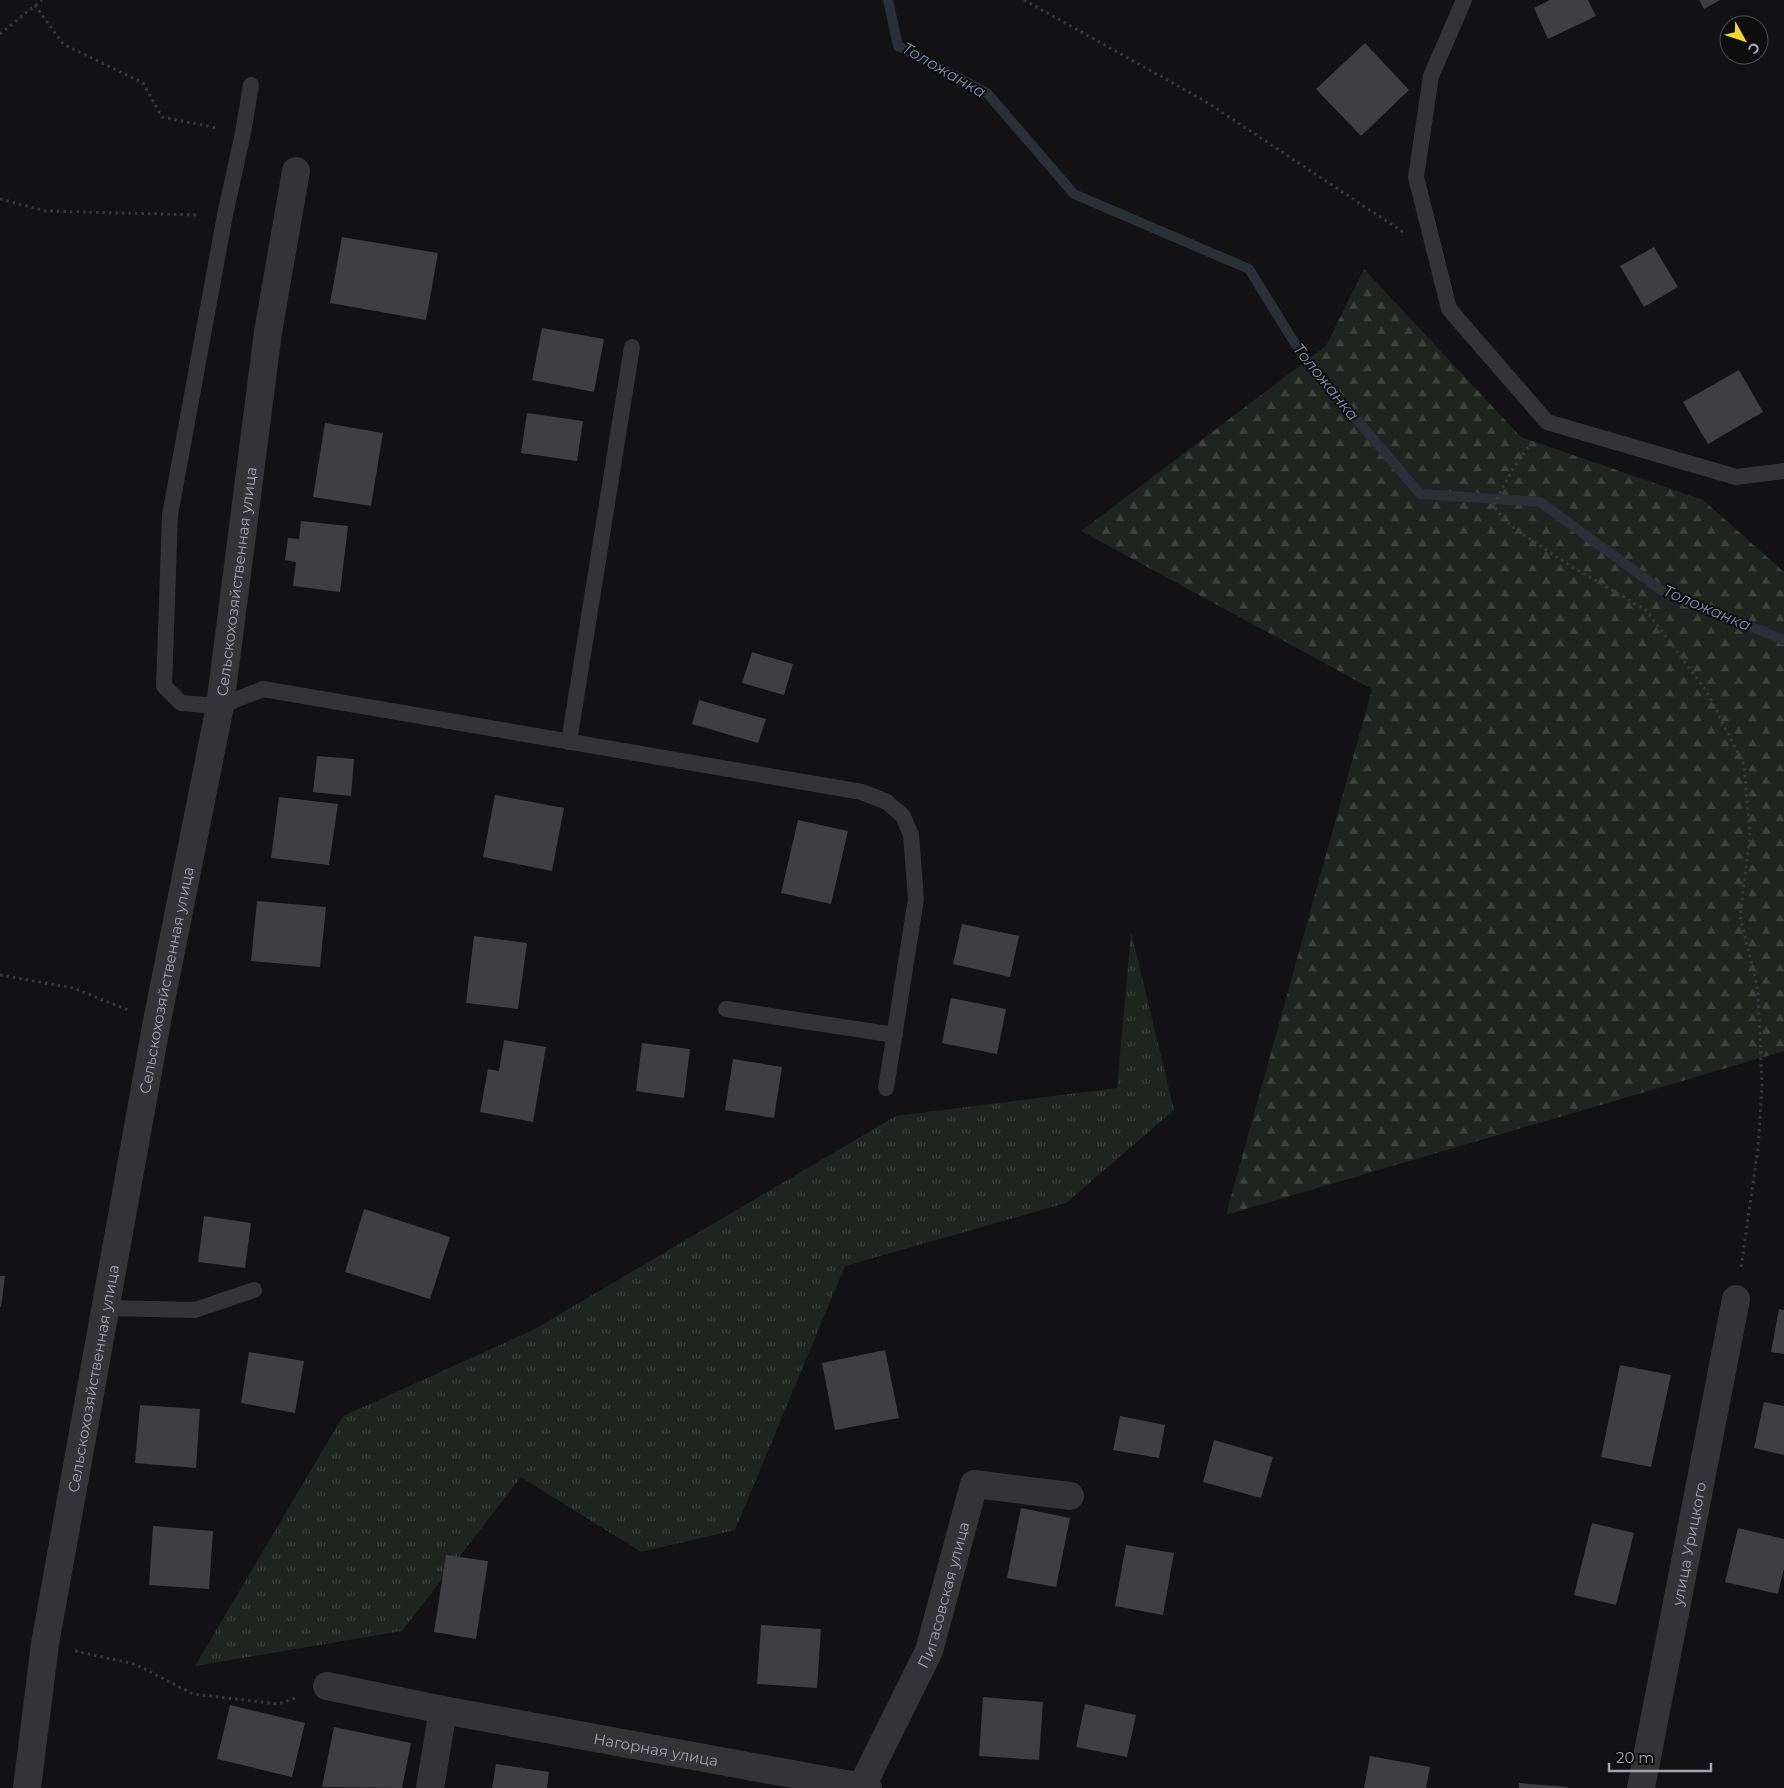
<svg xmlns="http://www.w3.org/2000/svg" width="1784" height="1788" font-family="Montserrat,sans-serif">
<defs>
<pattern id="grass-tufts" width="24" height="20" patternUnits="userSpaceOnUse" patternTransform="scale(1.25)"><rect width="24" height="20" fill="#1e2520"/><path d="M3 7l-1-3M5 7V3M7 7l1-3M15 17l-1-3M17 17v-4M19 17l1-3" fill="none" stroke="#3c423e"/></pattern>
<pattern id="forest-firs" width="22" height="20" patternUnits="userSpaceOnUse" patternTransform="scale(1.25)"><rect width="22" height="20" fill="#1e2520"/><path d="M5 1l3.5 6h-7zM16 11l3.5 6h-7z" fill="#3c423e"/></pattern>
</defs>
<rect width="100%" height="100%" fill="#121113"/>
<!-- grass -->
<path fill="url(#grass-tufts)" d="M1131 932 1174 1110 1066 1203 845 1266 735 1530 641 1552 521 1477 402 1631 195 1666 343 1416 533 1330 896 1116 1117 1088Z"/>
<!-- forest -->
<path fill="url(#forest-firs)" d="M1364 269 1521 437 1703 500 1784 572V1051L1226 1215 1372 689 1081 531 1326 346Z"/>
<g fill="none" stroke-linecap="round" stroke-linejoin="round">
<!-- stream -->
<path stroke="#2a2f38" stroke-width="10" d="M888 0 898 46 987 93 1074 194 1249 269 1302 355 1420 494 1540 502 1661 590 1784 640"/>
</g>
<!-- building -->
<path fill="#3e3e43" d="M1550 0H1588L1596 16 1548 39 1534 8Z
M1699 0H1720L1704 9Z
M1365 43 1409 90 1361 136 1316 89Z
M342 237 438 253 426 320 330 303Z
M1654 247 1678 287 1644 307 1620 266Z
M542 328 604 339 594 392 532 380Z
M1739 370 1763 412 1708 444 1683 402Z
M527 413 583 421 577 461 521 453Z
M325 423 383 433 371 506 313 497Z
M301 521 348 526 340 592 293 586 296 562 285 560 288 538 299 539Z
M752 652 793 664 784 695 742 683Z
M699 700 766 719 758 743 692 724Z
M317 756 354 759 351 796 313 792Z
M495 795 564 808 552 871 483 857Z
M279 797 338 804 329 865 271 858Z
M798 820 848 831 831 904 781 893Z
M257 901 326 907 320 967 251 961Z
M962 924 1019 936 1010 977 953 964Z
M474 936 527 943 518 1009 466 1003Z
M951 998 1006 1009 997 1054 942 1043Z
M504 1040 546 1047 533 1122 480 1112 488 1069 499 1071Z
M642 1043 690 1049 684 1098 636 1091Z
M733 1059 782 1067 774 1118 725 1110Z
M364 1209 450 1237 430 1299 345 1272Z
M204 1216 251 1223 245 1268 198 1262Z
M0 1276H5L1 1307H0Z
M1779 1309 1784 1310V1354L1771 1352Z
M885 1350 899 1418 835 1430 822 1363Z
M249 1352 304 1361 295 1413 241 1403Z
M1620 1365 1671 1375 1651 1467 1601 1457Z
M1764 1402 1784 1406V1455L1754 1448Z
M140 1405 200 1409 196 1468 135 1463Z
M1120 1416 1165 1425 1159 1458 1113 1450Z
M1214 1440 1273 1457 1261 1498 1203 1482Z
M1021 1508 1070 1518 1056 1587 1007 1578Z
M1592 1523 1634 1533 1616 1605 1574 1595Z
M153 1526 213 1531 209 1589 149 1585Z
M1738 1528 1784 1539V1568L1778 1594 1725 1582Z
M1126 1545 1174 1553 1163 1615 1115 1606Z
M446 1555 488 1561 476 1639 434 1632Z
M761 1625 821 1629 817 1688 757 1684Z
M983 1697 1043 1702 1039 1760 979 1756Z
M1085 1704 1136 1715 1127 1757 1076 1747Z
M230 1705 305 1723 292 1777 217 1759Z
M334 1727 411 1743 402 1788 322 1787Z
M1370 1756 1430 1767 1426 1788H1364Z
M496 1764 549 1772 547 1788H492Z
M1519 1783 1568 1787V1788H1519Z"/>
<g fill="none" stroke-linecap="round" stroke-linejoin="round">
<!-- path -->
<path stroke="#39393f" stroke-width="3" stroke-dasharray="2.5 4" stroke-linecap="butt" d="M1024 0 1205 101 1403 232
M35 5 63 44 143 83 162 117 217 128
M0 34 42 0
M0 199 46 211 199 215
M1532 442 1513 468 1493 506 1512 527 1569 565 1646 610 1707 692 1744 765 1750 835 1740 916 1758 990 1762 1086 1758 1148 1741 1268
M0 975 73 988 128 1010
M75 1651 135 1664 193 1694 279 1704 298 1697"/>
<!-- service -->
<path stroke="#333338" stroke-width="16" d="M1464 0 1431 76 1416 177 1449 309 1547 422 1736 477 1784 471
M251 85 243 133 225 215 170 515 164 686 181 703 220 706 263 689 862 792 887 802 903 816 911 835 916 899 886 1088
M569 742 632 347
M726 1009 895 1035
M105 1308 195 1310 254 1290"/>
<!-- minor -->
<g stroke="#333338" stroke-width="28">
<path id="s1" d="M327 1686 443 1710 868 1788"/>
<path id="s2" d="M27 1788 45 1644 157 1021 220 706 268 332 296 171"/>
<path d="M430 1788 443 1710"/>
<path id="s3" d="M861 1788 929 1651 974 1484 1070 1496"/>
<path id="s4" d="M1641 1788 1736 1299"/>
</g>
</g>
<g text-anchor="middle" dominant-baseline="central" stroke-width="4" stroke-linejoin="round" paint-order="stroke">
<!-- street labels -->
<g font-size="15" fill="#a3a4b3" stroke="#0d0d0e">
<text stroke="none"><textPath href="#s2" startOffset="1225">Сельскохозяйственная улица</textPath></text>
<text stroke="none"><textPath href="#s2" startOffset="820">Сельскохозяйственная улица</textPath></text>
<text stroke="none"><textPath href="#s2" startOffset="415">Сельскохозяйственная улица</textPath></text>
<text stroke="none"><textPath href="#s4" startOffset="249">улица Урицкого</textPath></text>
<text stroke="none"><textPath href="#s3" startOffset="211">Пигасовская улица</textPath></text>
<text stroke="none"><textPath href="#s1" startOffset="335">Нагорная улица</textPath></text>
</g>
<!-- water labels -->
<g font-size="16" font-style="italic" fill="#7b8aae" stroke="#0d0d0e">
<text transform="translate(944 70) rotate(30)">Толожанка</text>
<text transform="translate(1326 382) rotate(51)">Толожанка</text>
<text transform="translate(1707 608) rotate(23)">Толожанка</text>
</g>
</g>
<!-- north arrow -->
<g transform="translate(1744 40) rotate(130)"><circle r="24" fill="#0d0d0e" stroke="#494950"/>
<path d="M0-4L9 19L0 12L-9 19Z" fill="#ecd831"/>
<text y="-8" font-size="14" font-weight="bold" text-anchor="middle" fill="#a3a4b3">С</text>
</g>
<!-- scale -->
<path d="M1609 1763v8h102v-8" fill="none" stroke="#a3a4b3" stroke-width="2.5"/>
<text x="1616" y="1763" font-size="15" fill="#a3a4b3" stroke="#0d0d0e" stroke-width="4" paint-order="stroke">20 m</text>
</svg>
